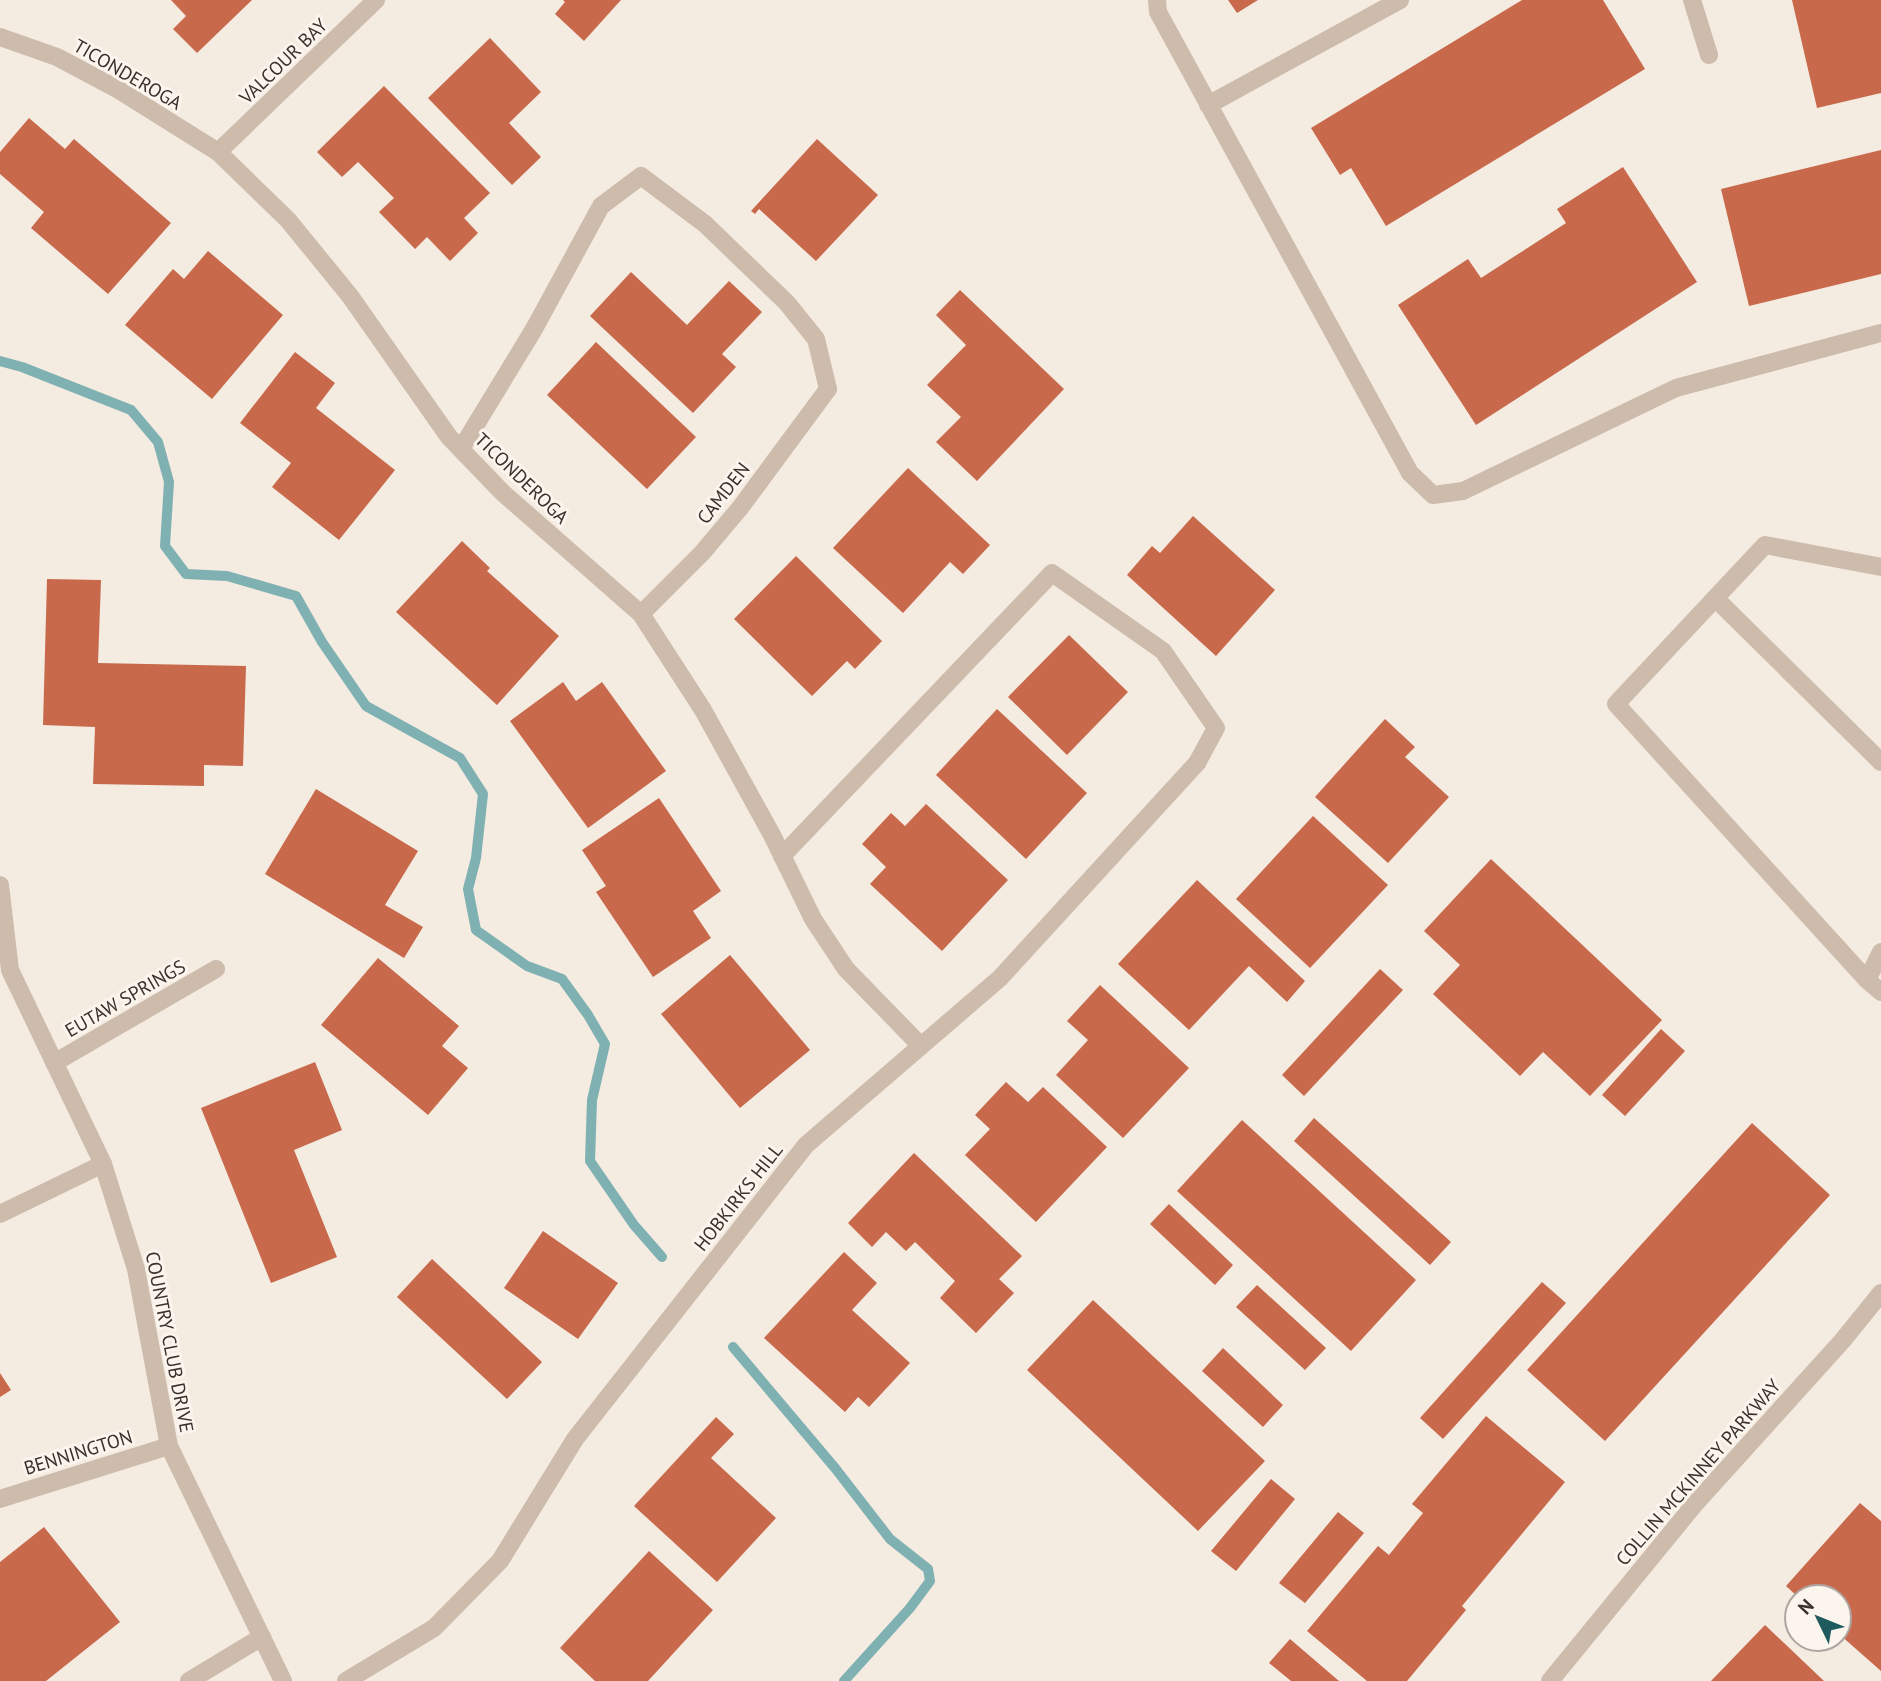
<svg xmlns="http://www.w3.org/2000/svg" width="1881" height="1681" font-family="'PT Sans',sans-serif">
<rect width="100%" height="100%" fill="#f4ebe1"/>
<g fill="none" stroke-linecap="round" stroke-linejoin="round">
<!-- stream -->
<path stroke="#7fb0b2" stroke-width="10" d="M0 361 22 367 131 410 158 442 169 482 165 546 186 574 227 576 296 596 322 642 366 706 460 758 483 794 476 858 468 889 476 930 527 966 562 979 588 1015 605 1044 592 1100 590 1161 634 1225 662 1257
M733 1347 835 1468 890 1539 928 1569 930 1581 910 1608 844 1681"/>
</g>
<!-- building -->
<path fill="#c8694b" d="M171 0H252L197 53 173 29 186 16Z
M563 0H621L584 41 555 14 565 2Z
M1228 0H1258L1237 13Z
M1522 0H1603L1645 69 1386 226 1351 168 1340 175 1311 128Z
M1792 0H1881V93L1817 108Z
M490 38 541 92 509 123 541 157 512 185 428 98Z
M384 86 490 193 464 218 478 233 450 261 427 237 415 249 379 212 394 198 358 162 342 177 317 152Z
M29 118 65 149 74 139 171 223 108 294 31 228 44 212 0 174V152Z
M817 139 878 195 816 261 759 209 755 214 751 211Z
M1881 150V274L1749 306 1721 189Z
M1623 167 1697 282 1476 425 1398 305 1468 259 1481 278 1566 223 1557 209Z
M208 251 283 315 212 399 125 325 173 269 184 279Z
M631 272 687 325 729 281 762 312 722 354 736 367 693 413 590 316Z
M960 290 1064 389 977 481 936 442 961 417 927 385 966 345 936 315Z
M596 342 696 437 647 489 547 395Z
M295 352 335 383 316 408 395 470 339 540 272 487 291 463 240 423Z
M908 468 990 545 963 574 950 562 903 613 833 548Z
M1193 516 1275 590 1216 656 1127 575 1152 546 1160 553Z
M462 541 490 568 487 571 559 636 497 705 396 612Z
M796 556 882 641 855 669 847 661 812 696 734 619Z
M47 579 101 580 98 663 246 666 243 766 204 765V786L93 784 95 727 43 725Z
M1069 635 1128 692 1067 755 1008 697Z
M563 682 576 701 602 682 666 771 588 828 510 721Z
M997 709 1087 793 1026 859 936 775Z
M1385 719 1415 747 1405 757 1449 797 1388 863 1315 797Z
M316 789 418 851 385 905 423 927 404 958 265 874Z
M659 798 721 891 693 911 711 938 653 977 596 892 606 886 582 850Z
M926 804 1008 880 942 951 870 884 886 867 862 844 891 813 905 826Z
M1313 816 1388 885 1310 968 1236 899Z
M1491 859 1662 1020 1590 1096 1543 1052 1520 1076 1433 994 1460 965 1424 931Z
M1197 880 1305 981 1287 1002 1249 966 1189 1030 1118 964Z
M730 955 810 1050 740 1108 661 1014Z
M378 958 459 1026 442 1046 468 1068 428 1115 321 1025Z
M1380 969 1403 990 1304 1096 1282 1075Z
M1100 985 1189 1068 1123 1138 1056 1075 1088 1040 1067 1021Z
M1661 1029 1685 1051 1625 1116 1602 1095Z
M315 1062 342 1130 294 1150 337 1257 271 1283 201 1108Z
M1006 1082 1028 1102 1043 1087 1107 1147 1036 1222 965 1155 990 1129 975 1115Z
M1314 1118 1451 1242 1430 1265 1294 1141Z
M1242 1120 1416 1280 1351 1351 1177 1191Z
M1752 1123 1830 1195 1605 1441 1527 1370Z
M914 1153 1022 1256 999 1279 1014 1293 976 1333 940 1298 955 1281 915 1242 906 1251 886 1232 872 1247 848 1223Z
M1169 1204 1233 1265 1215 1285 1150 1224Z
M543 1231 618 1283 578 1339 504 1288Z
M844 1252 877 1283 852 1310 910 1363 869 1407 858 1397 845 1412 764 1338Z
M432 1259 542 1362 507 1399 397 1297Z
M1542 1282 1566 1303 1443 1439 1420 1418Z
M1257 1285 1326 1348 1305 1370 1236 1307Z
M1093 1300 1265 1461 1198 1531 1027 1370Z
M1223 1348 1283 1405 1263 1427 1202 1371Z
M0 1373 11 1390 0 1397Z
M1486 1416 1565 1482 1462 1606 1466 1610 1407 1681H1367L1307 1631 1378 1546 1389 1555 1423 1513 1412 1504Z
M716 1417 734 1434 711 1458 776 1518 717 1582 634 1506Z
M1271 1479 1295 1499 1236 1571 1211 1551Z
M1860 1503 1881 1521V1671L1839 1634V1597H1798L1786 1586Z
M1338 1512 1364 1533 1305 1603 1279 1583Z
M44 1527 120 1622 46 1681H0V1562Z
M649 1551 713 1610 648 1681H595L560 1648Z
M1765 1625 1824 1681H1711Z
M1290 1639 1339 1681H1291L1269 1663Z"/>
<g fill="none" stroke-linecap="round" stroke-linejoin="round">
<!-- service -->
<path stroke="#cdbbac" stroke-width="18" d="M1157 0 1158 12 1410 473 1433 495 1463 491 1676 388 1881 333
M1692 0 1709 55
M1208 105 1400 0
M461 449 534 329 601 206 641 176 705 224 787 303 816 339 828 389
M1881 567 1765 545 1616 704 1867 980 1881 992
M1715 598 1881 762
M782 856 1052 573 1163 651 1216 728 1197 763
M1867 980 1881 952
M0 1214 103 1164
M189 1681 262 1637"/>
<!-- minor -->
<path stroke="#cdbbac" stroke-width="18" d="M0 37 57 57 119 90 218 152 288 220 350 296 449 437 503 493 641 614 703 710 772 835 813 919 846 969 921 1046
M218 152 376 0
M641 614 702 553 740 508 828 389
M0 885 10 970 103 1164 136 1269 169 1446 283 1681
M54 1063 216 969
M0 1499 169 1446
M346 1681 434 1628 500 1561 575 1439 806 1145 1000 978 1197 763"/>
<!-- tertiary -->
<path stroke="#cdbbac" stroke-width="18" d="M1550 1681 1694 1505 1843 1340 1881 1293"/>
</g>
<g text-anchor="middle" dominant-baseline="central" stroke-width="6" stroke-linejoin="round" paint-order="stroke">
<!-- street labels -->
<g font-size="19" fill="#3b302b" stroke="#fbf5ee">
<text transform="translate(283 61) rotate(-44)">VALCOUR BAY</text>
<text transform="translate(128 74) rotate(30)">TICONDEROGA</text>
<text transform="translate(522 478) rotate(44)">TICONDEROGA</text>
<text transform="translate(723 493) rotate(-52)">CAMDEN</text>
<text transform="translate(125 998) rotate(-30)">EUTAW SPRINGS</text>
<text transform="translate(738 1197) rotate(-52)">HOBKIRKS HILL</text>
<text transform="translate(170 1342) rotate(79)">COUNTRY CLUB DRIVE</text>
<text transform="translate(78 1452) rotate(-17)">BENNINGTON</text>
<text transform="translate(1698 1472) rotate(-49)">COLLIN MCKINNEY PARKWAY</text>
</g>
</g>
<!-- north arrow -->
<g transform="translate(1818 1618) rotate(313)"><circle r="33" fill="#fbf5ee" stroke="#aea6a0" stroke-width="2"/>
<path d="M0-5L12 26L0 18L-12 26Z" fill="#1f5a5e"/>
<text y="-10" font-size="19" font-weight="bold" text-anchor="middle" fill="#3b302b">N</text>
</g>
</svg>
